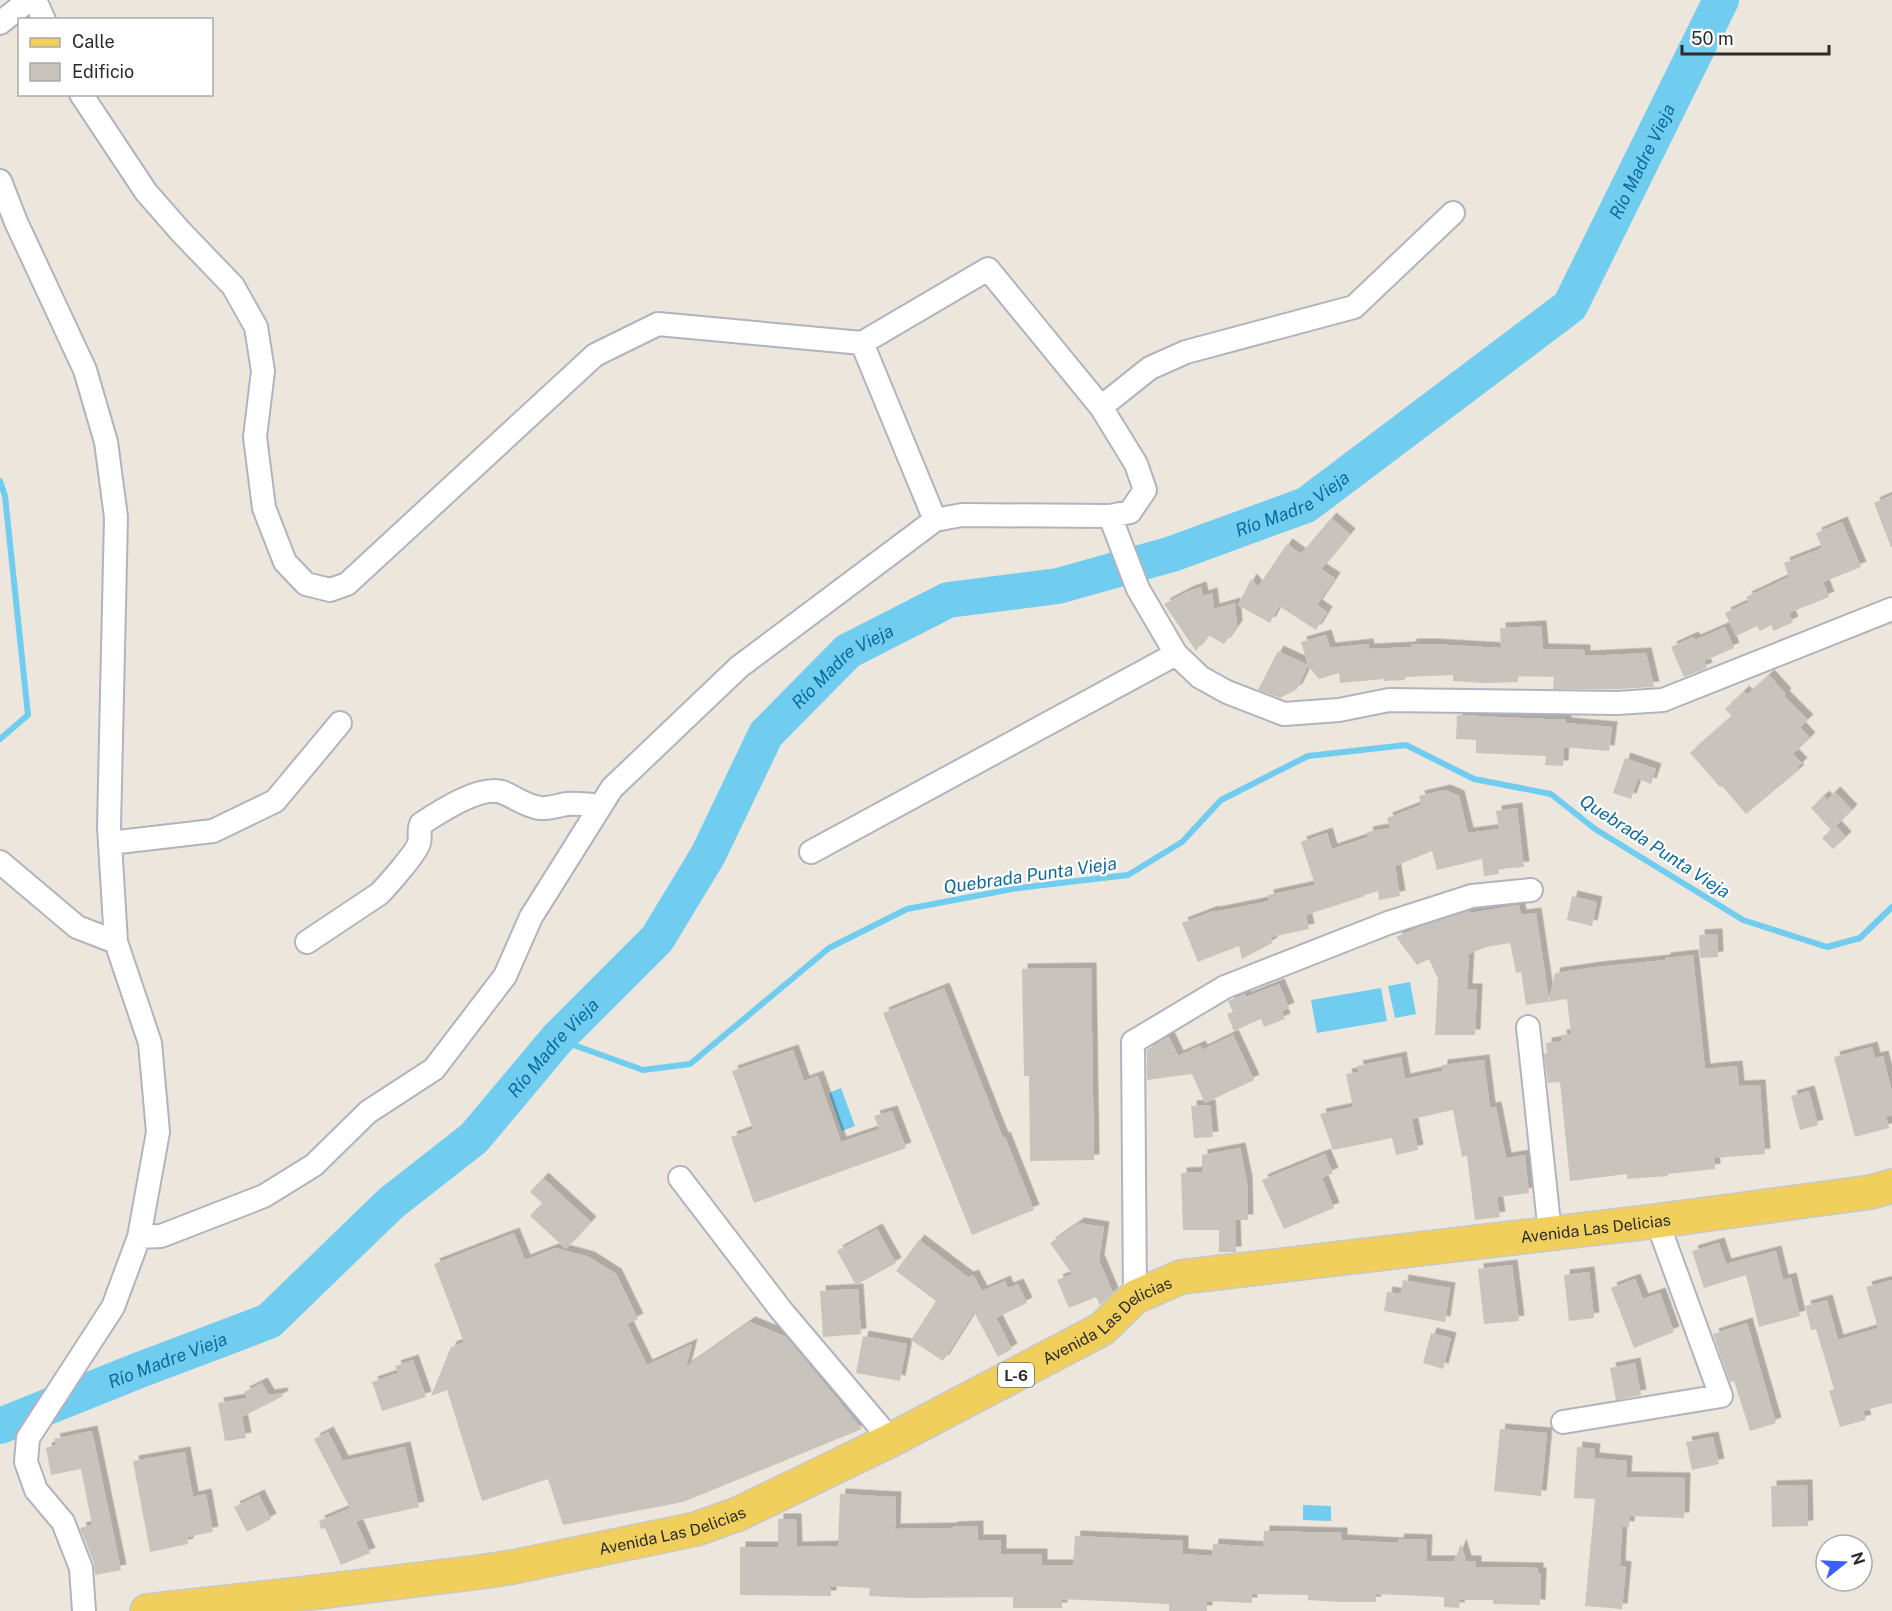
<svg xmlns="http://www.w3.org/2000/svg" width="1892" height="1611" font-family="'Public Sans',sans-serif">
<defs>
<filter id="shadow"><feDropShadow dx="5.5" dy="-5.5" stdDeviation="0" flood-color="#0004"/></filter>
</defs>
<rect width="100%" height="100%" fill="#ede6dd"/>
<!-- water -->
<path fill="#70cdef" d="M1410 982 1416 1014 1395 1018 1388 986Z
M1381 988 1387 1021 1317 1033 1311 1000Z
M841 1088 855 1126 842 1131 829 1093Z
M1303 1505 1331 1506V1521L1303 1520Z"/>
<g fill="none" stroke-linecap="round" stroke-linejoin="round">
<!-- stream -->
<path stroke="#70cdef" stroke-width="6" d="M0 481 5 496 28 715 0 739
M557 1039 643 1070 690 1064 829 948 907 909 1018 888 1128 875 1182 842 1221 800 1308 756 1406 745 1474 779 1551 794 1595 829 1743 920 1827 947 1860 938 1892 907"/>
<!-- river -->
<path stroke="#70cdef" stroke-width="36" id="s1" d="M0 1426 137 1371 269 1321 391 1203 474 1138 557 1039 657 939 708 855 766 734 848 651 948 600 1058 586 1172 554 1306 505 1570 306 1721 0"/>
</g>
<!-- building -->
<path fill="#c8c3bc" filter="url(#shadow)" d="M1892 495V547H1891L1874 503Z
M1331 518 1350 534 1321 569 1335 578 1317 605 1327 612 1316 630 1279 606 1270 623 1238 605 1251 579 1258 587 1287 544 1301 554Z
M1842 522 1861 567 1823 582 1829 597 1789 613 1793 622 1774 631 1771 625 1760 631 1757 626 1736 636 1725 613 1749 602 1746 597 1789 577 1784 563 1822 548 1816 533Z
M1201 587 1203 596 1212 593 1214 609 1235 603 1237 626 1224 644 1208 635 1196 651 1164 604 1189 591Z
M1541 626 1543 649 1585 650V656L1646 653 1654 687 1617 689H1553L1554 677 1518 676V682L1484 683 1453 681V675L1405 677V680L1384 681V679L1340 683 1339 673 1319 679 1308 666 1297 689 1280 698 1258 690 1278 651 1308 665 1301 642 1326 635 1330 648 1368 644 1369 649 1411 647V644H1432L1501 648 1500 628Z
M1725 627 1734 648 1704 661 1707 668 1684 677 1671 647 1693 637 1695 640Z
M1769 675 1786 694 1784 696 1808 720 1800 727 1810 738 1793 754 1802 763 1797 768 1799 770 1746 814 1722 786 1720 787 1690 753 1732 716 1725 709 1744 691 1747 695Z
M1457 715 1566 720V723L1612 727 1609 751 1564 747 1563 766 1545 765 1546 756 1476 753V740L1456 739Z
M1625 758 1656 769 1651 784 1638 779 1631 799 1613 793Z
M1445 790 1459 796 1468 833 1499 829 1496 811 1517 808 1524 867 1498 869 1499 874 1484 876 1482 859 1437 870 1432 851 1395 866 1400 896 1379 900 1378 891 1365 895 1364 894 1365 896 1306 915 1309 929 1271 937 1272 943 1242 959 1239 946 1198 962 1182 923 1213 911 1214 912 1269 901 1268 895 1315 885 1301 842 1327 833 1332 849 1368 837 1367 832 1390 828 1387 818 1421 805 1419 796Z
M1835 792 1852 810 1836 826 1846 837 1833 849 1822 838 1831 830 1811 808 1824 796 1827 800Z
M1572 896 1597 902 1592 926 1567 920Z
M1519 905 1521 915 1536 913 1549 1000 1555 973 1596 967 1665 960V958L1693 955 1705 1069 1737 1066 1739 1086 1760 1085 1765 1154 1714 1158 1715 1169 1668 1174V1176L1627 1179V1174L1570 1181 1560 1082 1548 1083 1544 1054 1547 1053 1546 1043 1562 1041 1561 1035 1571 1034 1567 999 1526 1005 1521 972 1516 973 1510 943 1486 947 1469 954 1467 989H1477L1475 1035H1435L1438 979 1429 959 1417 965 1396 937 1422 926 1469 911 1470 913Z
M1717 934 1718 957 1700 958 1699 935Z
M1091 968 1094 1160 1030 1161 1029 1076H1024L1022 969Z
M1279 984 1289 1008 1282 1011 1285 1019 1264 1027 1261 1019 1234 1031 1227 1014 1233 1012 1228 1001 1245 994 1246 997Z
M944 988 1003 1138 1005 1137 1034 1210 972 1235 883 1013Z
M1233 1035 1254 1080 1205 1103 1192 1074 1147 1080V1050L1166 1038 1169 1037 1178 1056 1200 1046 1202 1050Z
M1872 1047 1875 1058 1883 1056 1892 1092V1115L1886 1117 1889 1128 1855 1137 1834 1057Z
M793 1050 804 1081 818 1076 841 1142 879 1129 874 1116 892 1111 906 1148 754 1203 731 1137 753 1129 732 1071Z
M1401 1057 1405 1079 1442 1071V1065L1484 1060 1490 1108 1496 1107 1506 1158 1525 1155 1529 1193 1497 1197 1500 1217 1475 1220 1467 1156 1462 1157 1453 1110 1412 1119 1418 1150 1396 1155 1392 1138 1333 1150 1320 1114 1353 1107 1346 1074 1359 1072 1357 1066Z
M1809 1091 1818 1125 1800 1130 1791 1096Z
M1210 1105 1213 1137 1194 1138 1191 1106Z
M1240 1148 1247 1182 1248 1220H1235L1236 1252H1219V1230H1183L1181 1173 1202 1172V1155Z
M1325 1154 1333 1173 1322 1178 1334 1208 1284 1229 1262 1180Z
M543 1178 591 1222 566 1249 530 1216 542 1203 530 1192Z
M1079 1223 1104 1227 1099 1260 1113 1293 1100 1305 1096 1297 1069 1308 1057 1280 1072 1274 1050 1243Z
M877 1229 896 1263 856 1285 837 1251Z
M514 1233 525 1260 556 1248 589 1257 616 1274 638 1319 627 1324 647 1365 692 1344 686 1367 750 1322 786 1337 862 1429 683 1502 563 1525 548 1479 482 1501 447 1390 431 1396 451 1347 464 1342 434 1264Z
M919 1240 968 1277 973 1275 982 1291 1005 1281 1008 1288 1018 1284 1027 1303 996 1318 1012 1349 998 1357 974 1312 943 1361 911 1340 936 1301 896 1271Z
M1719 1243 1726 1264 1776 1251 1783 1280 1791 1278 1800 1316 1759 1327 1746 1275 1704 1288 1692 1251Z
M1512 1265 1519 1321 1484 1324 1478 1269Z
M1589 1272 1594 1318 1569 1321 1564 1275Z
M1635 1279 1643 1299 1660 1293 1674 1332 1634 1348 1611 1288Z
M1403 1280 1450 1288 1445 1322 1384 1311 1387 1292 1401 1294Z
M1892 1280V1403L1863 1411 1866 1420 1840 1427 1829 1391 1834 1389 1816 1329 1811 1330 1805 1306 1827 1300 1838 1340 1878 1328 1866 1287Z
M858 1289 861 1334 823 1337 820 1291Z
M1747 1323 1776 1423 1750 1431 1734 1381 1730 1382 1713 1334Z
M1431 1333 1451 1338 1443 1369 1423 1363Z
M863 1336 907 1344 900 1381 856 1373Z
M413 1360 426 1397 382 1411 372 1382 398 1373 395 1366Z
M1635 1363 1641 1395 1616 1400 1610 1368Z
M262 1383 269 1395 282 1393 283 1396 242 1417 246 1438 225 1441 218 1403 247 1398 244 1392Z
M1500 1429 1547 1433 1541 1496 1494 1491Z
M92 1431 121 1570 95 1575 94 1563 80 1528 92 1525 81 1469 51 1475 46 1448 56 1445 54 1439Z
M328 1432 343 1461 405 1447 419 1507 356 1521 370 1553 341 1565 325 1528 321 1529 319 1521 350 1508 314 1439Z
M1713 1437 1719 1464 1692 1470 1686 1442Z
M1577 1447 1595 1449 1594 1458 1627 1461 1626 1477 1685 1478 1684 1518 1630 1516 1629 1527 1622 1526 1620 1566 1626 1567 1622 1609 1585 1606 1595 1499 1574 1498Z
M185 1452 193 1497 206 1494 213 1532 187 1537 188 1544 150 1552 133 1461Z
M1807 1485 1808 1526 1772 1527 1771 1486Z
M840 1494 896 1497 895 1529 952 1528V1527L978 1526V1540H1001V1554H1042V1565H1073L1075 1536 1183 1541V1554L1212 1556 1213 1544 1263 1547 1264 1531 1342 1533V1540L1398 1543 1399 1539 1427 1540 1426 1561H1454L1461 1544 1466 1561H1476V1567L1538 1568V1573H1541L1540 1605 1493 1604V1600H1460L1459 1608 1444 1607V1597L1376 1594V1602H1340L1308 1600V1595L1252 1594V1603L1207 1601V1611H1169V1604L1062 1599V1608H1013V1597L911 1598 869 1596 870 1588 831 1586V1596L740 1595V1547H778V1519H796L797 1547 838 1546Z
M259 1495 271 1519 247 1532 234 1507Z"/>
<g fill="none" stroke-linecap="round" stroke-linejoin="round">
<!-- minor casing -->
<g stroke="#b1b3be" stroke-width="26">
<path id="minor" d="M35 0 44 20
M0 23 29 0
M81 94 146 192 181 232 233 286 256 327 263 371 255 437 264 508 285 562 306 584 330 590 347 584 595 355 658 324 862 343 988 269 1101 407 1136 464 1145 490 1130 512 1110 516 962 515 935 520 739 667 612 788 531 917 505 976 434 1069 368 1112 314 1165 264 1196 161 1236 139 1237
M0 181 16 222 85 370 106 442 116 517 109 827 116 942 150 1043 158 1132 139 1237 113 1307 28 1438 26 1462 36 1490 63 1522 81 1568 84 1611
M862 343 935 520
M1101 407 1150 368 1186 352 1354 307 1453 213
M1110 516 1138 589 1176 654 1200 677 1227 692 1284 714 1339 710 1389 700 1617 703 1663 700 1892 609
M110 843 213 831 275 801 340 723
M811 852 1176 654
M0 862 77 927 116 942
M307 942 379 894C387 886 417 852 419 843 421 836 418 831 421 824 439 812 480 785 502 792 515 797 525 806 540 808 550 809 558 805 568 804 579 803 590 805 600 806
M1528 1027 1550 1233
M680 1178 781 1310 891 1440
M1135 1297 1133 1042 1225 987 1388 923 1472 896 1531 890
M1563 1422 1721 1396 1657 1221"/>
</g>
<!-- primary casing -->
<g stroke="#c8c8c8" stroke-width="36">
<g id="primary">
<path id="s2" d="M147 1611 309 1593 480 1572 513 1567 696 1529 738 1514 891 1440 1102 1329 1135 1297 1181 1277 1657 1221 1871 1192 1892 1186"/>
</g>
</g>
<!-- minor -->
<use href="#minor" stroke="#fff" stroke-width="22"/>
<!-- primary -->
<use href="#primary" stroke="#f1cf5d" stroke-width="33"/>
</g>
<g text-anchor="middle" dominant-baseline="central" stroke-width="4.5" stroke-linejoin="round" paint-order="stroke">
<!-- shield labels -->
<rect fill="#fff" stroke="#6b6b6b" stroke-width="1.5" x="998" y="1363" width="36" height="24" rx="4.5"/>
<g font-size="15" font-weight="bold" fill="#2b2b2b">
<text x="1016" y="1375">L-6</text>
</g>
<!-- street labels -->
<g font-size="16" fill="#2b2b2b" stroke="#fff">
<text stroke="none"><textPath href="#s2" startOffset="1522">Avenida Las Delicias</textPath></text>
<text stroke="none"><textPath href="#s2" startOffset="1018">Avenida Las Delicias</textPath></text>
<text stroke="none"><textPath href="#s2" startOffset="532">Avenida Las Delicias</textPath></text>
</g>
<!-- water labels -->
<g font-size="18" font-style="italic" fill="#0d6b9c" stroke="#fff">
<text stroke="none"><textPath href="#s1" startOffset="2160">Río Madre Vieja</textPath></text>
<text stroke="none"><textPath href="#s1" startOffset="1656">Río Madre Vieja</textPath></text>
<text stroke="none"><textPath href="#s1" startOffset="1170">Río Madre Vieja</textPath></text>
<text transform="translate(1655 846) rotate(33)">Quebrada Punta Vieja</text>
<text transform="translate(1030 875) rotate(-8)">Quebrada Punta Vieja</text>
<text stroke="none"><textPath href="#s1" startOffset="684">Río Madre Vieja</textPath></text>
<text stroke="none"><textPath href="#s1" startOffset="180">Río Madre Vieja</textPath></text>
</g>
</g>
<!-- legend -->
<rect x="18" y="18" width="195" height="78" fill="#ffffff" stroke="#aaaaaa" stroke-width="1.5"/>
<rect x="30" y="38" width="30" height="9" fill="#f1cf5d" stroke="#aaaaaa" stroke-width="1.5"/>
<text x="72" y="48" font-size="18" fill="#2b2b2b">Calle</text>
<rect x="30" y="63" width="30" height="18" fill="#c8c3bc" stroke="#aaaaaa" stroke-width="1.5"/>
<text x="72" y="78" font-size="18" fill="#2b2b2b">Edificio</text>
<!-- north arrow -->
<g transform="translate(1844 1563) rotate(72)"><circle r="28" fill="#ffffff" stroke="#aaaaaa" stroke-width="1.5"/>
<path d="M0-4.5L10 22L0 15L-10 22Z" fill="#3c5ffa"/>
<text y="-9" font-size="16" font-weight="bold" text-anchor="middle" fill="#2b2b2b">N</text>
</g>
<!-- scale -->
<path d="M1682 45v9h147v-9" fill="none" stroke="#2b2b2b" stroke-width="3"/>
<text x="1691" y="45" font-size="18" fill="#2b2b2b" stroke="#ffffff" stroke-width="4.5" paint-order="stroke">50 m</text>
</svg>
